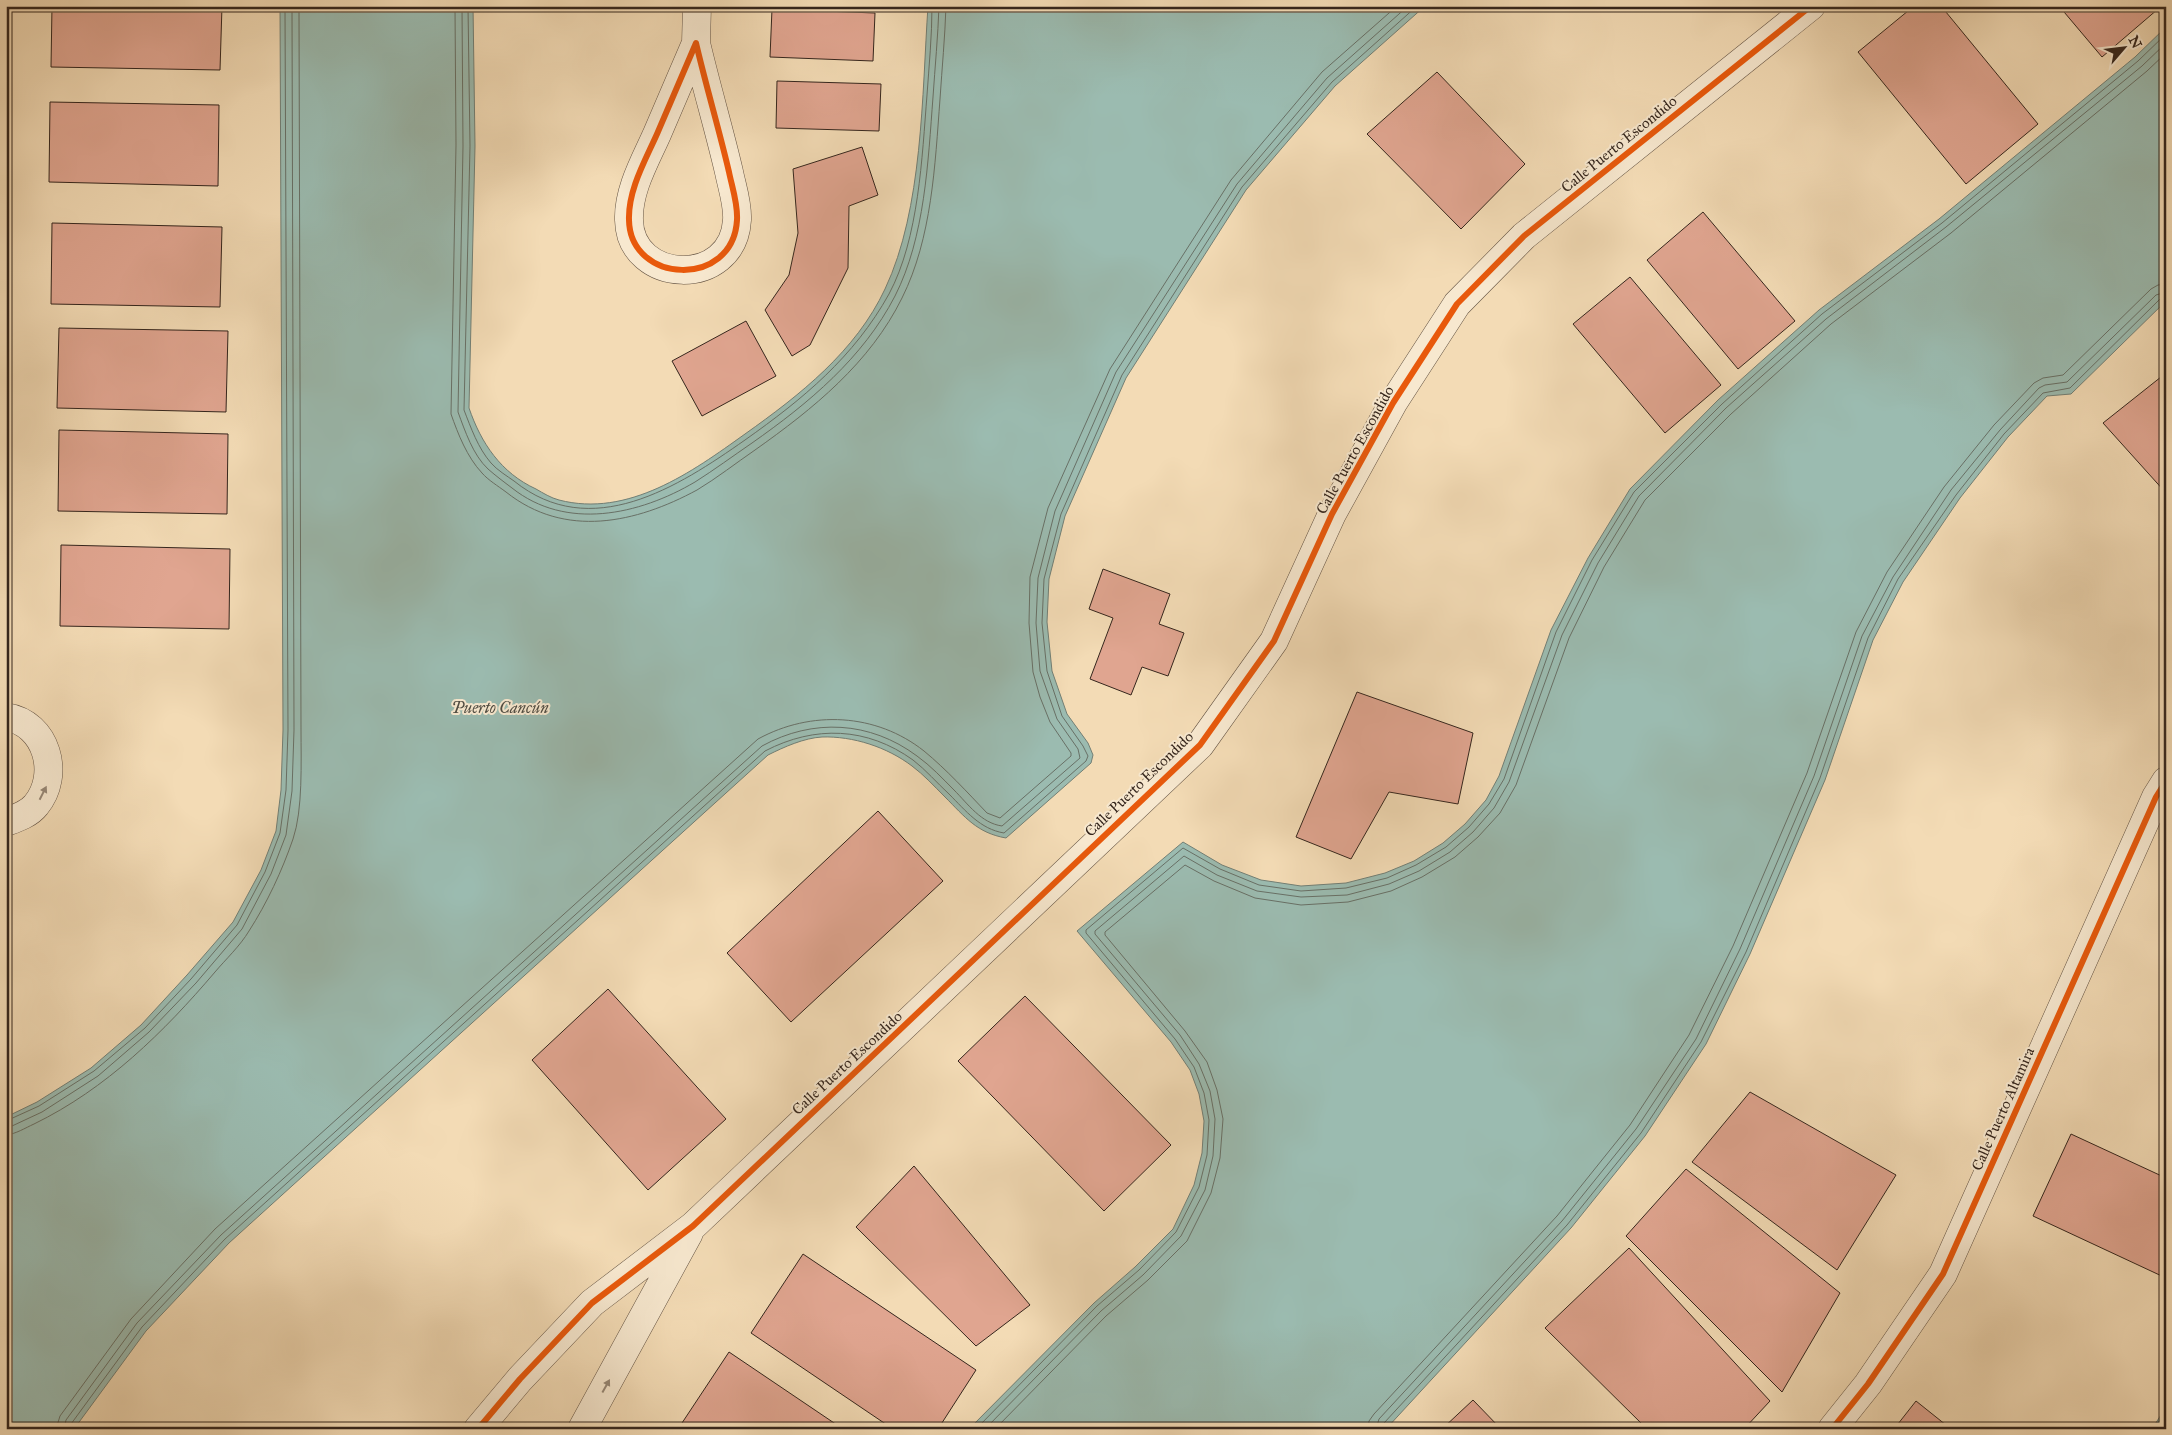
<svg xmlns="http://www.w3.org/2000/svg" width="2172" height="1435" font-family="'IM FELL Great Primer',serif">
<rect width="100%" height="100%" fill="#f3dbb5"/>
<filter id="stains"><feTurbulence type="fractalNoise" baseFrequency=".004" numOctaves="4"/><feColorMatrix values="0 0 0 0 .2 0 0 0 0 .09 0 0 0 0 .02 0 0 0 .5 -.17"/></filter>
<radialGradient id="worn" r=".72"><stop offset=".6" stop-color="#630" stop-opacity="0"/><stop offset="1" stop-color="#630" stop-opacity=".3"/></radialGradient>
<!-- water -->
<path fill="#9bbbb0" stroke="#727f75" d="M280 6H473L475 146 469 408C481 443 501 473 536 489 543 493 551 498 559 500 628 518 692 472 745 434 800 395 856 351 885 289 923 209 922 94 928 6H1425L1335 86 1246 190 1126 378 1065 516 1049 579 1047 622 1052 671 1067 714 1088 743 1093 755 1091 763 1006 838C977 833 965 817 945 797 934 786 924 775 912 766 887 747 853 736 822 737 804 738 784 747 768 755L229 1243 146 1331 74 1429H6V1117L37 1102 91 1068 141 1025 187 975 233 922 261 870 276 831 281 790 283 730Z
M2166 27V301L2071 394 2047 396 2008 437 1960 498 1903 582 1873 640 1825 780 1750 954 1706 1044 1645 1136 1571 1228 1386 1429H969L1094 1303 1135 1267 1173 1229 1194 1185 1202 1153 1204 1121 1199 1094 1190 1070 1171 1042 1077 931 1183 842 1222 865 1261 880 1301 886 1346 883 1385 873 1414 861 1443 843 1465 824 1486 800 1499 776 1551 630 1588 558 1630 489 1718 400 1819 310 1939 219 2135 57Z
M2166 1407V1429H2152Z"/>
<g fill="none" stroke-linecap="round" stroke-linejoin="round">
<!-- shore -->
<path stroke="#687066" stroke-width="1" d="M455 6 456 145 451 414C458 434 467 457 482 473 488 480 498 486 506 492 565 539 636 523 697 490 717 478 736 463 755 450 813 409 870 363 902 298 932 238 935 165 940 99 942 68 945 37 946 6
M462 6 463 146 458 412C465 431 473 455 488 469 496 476 504 482 512 488 566 531 639 515 695 482 714 470 733 456 752 443 809 403 863 358 895 296 925 237 928 162 933 97 935 67 938 36 939 6
M468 6 470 146 464 410C471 428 478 448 491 463 497 470 507 476 514 481 591 543 678 487 745 440 803 399 854 357 889 294 919 238 922 157 927 95 929 66 932 36 932 6
M6 1121 39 1106 94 1071 145 1028 191 979 237 925 265 872 280 833 286 790 288 730 285 6
M6 1127 12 1126 42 1112 98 1076 149 1032 196 983 242 929 271 874 286 835 292 791 294 730 292 6
M6 1135C16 1134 25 1128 34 1124 106 1089 164 1032 215 972 226 959 240 946 249 931 267 903 282 871 293 839 303 810 301 761 301 730L299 6
M56 1429 60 1416 131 1319 215 1229 758 739C811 710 876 713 924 751 947 770 967 792 987 813L1000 818 1071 756V753L1050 722 1040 697 1033 672 1029 623 1030 577 1048 508 1110 369 1231 180 1322 72 1397 6
M64 1429 66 1420 137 1323 221 1235 762 746C813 718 870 721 917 756 931 766 942 778 954 790 968 804 981 823 1002 826L1080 758 1078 749 1057 719 1040 671 1036 623 1038 578 1055 511 1116 372 1237 184 1327 78 1408 6
M70 1429 71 1424 142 1327 225 1239 765 751C815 725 867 727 913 760 926 770 937 783 949 794 966 811 980 829 1004 833L1086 761 1088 756 1083 746 1062 716 1047 671 1042 623 1044 579 1061 514 1122 375 1242 187 1332 82 1417 6
M976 1429 1097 1306 1139 1270 1176 1232 1199 1187 1207 1155 1209 1120 1204 1093 1194 1067 1175 1039 1086 933V930L1183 848 1220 869 1259 885 1301 891 1346 888 1387 878 1416 865 1446 847 1469 827 1489 804 1504 779 1556 632 1592 560 1634 492 1722 404 1822 314 1942 223 2138 61 2166 34
M985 1429 1101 1311 1143 1275 1181 1236 1205 1190 1213 1156 1215 1119 1210 1091 1199 1064 1180 1035 1095 934V931L1184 856 1217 875 1257 891 1301 897 1347 895 1389 884 1419 871 1450 852 1473 832 1494 808 1509 782 1562 635 1598 563 1639 496 1726 408 1826 319 1946 227 2142 66 2166 43
M995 1429 1106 1316 1148 1280 1187 1241 1211 1193 1220 1158 1223 1119 1217 1090 1207 1062 1185 1031 1105 935V932L1185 865 1214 881 1255 898 1301 905 1348 902 1391 891 1422 877 1455 857 1478 837 1500 813 1516 785 1569 638 1604 567 1645 500 1731 414 1831 324 1951 233 2147 71 2166 53
M1368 1429 1369 1421 1374 1414 1557 1216 1630 1125 1689 1035 1733 946 1807 773 1856 632 1887 572 1944 487 1994 425 2034 383 2043 378 2063 375 2151 289 2158 285 2166 284
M1376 1429 1379 1419 1562 1221 1636 1129 1696 1039 1740 949 1814 776 1862 636 1893 577 1951 490 2000 430 2039 388 2045 385 2067 382 2156 295 2166 292
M1382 1429 1384 1423 1567 1225 1641 1133 1701 1042 1746 952 1820 778 1868 638 1898 579 1956 495 2004 434 2043 393 2070 388 2160 299 2166 298"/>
</g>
<!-- building -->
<path fill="#e0a590" stroke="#35261d" d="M52 6H222L220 70 51 67Z
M1914 6H1941L2038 124 1966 184 1858 52Z
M2059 6H2156L2158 9 2102 57Z
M772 9 875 13 873 61 770 57Z
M1437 72 1525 164 1461 229 1367 134Z
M777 81 881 84 879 131 776 128Z
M50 102 219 105 218 186 49 182Z
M862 147 878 195 849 206 848 268 810 345 792 356 765 310 789 275 798 233 793 169Z
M1703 212 1795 321 1738 369 1647 260Z
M52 223 222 227 220 307 51 304Z
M1630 277 1721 385 1665 433 1573 324Z
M746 321 776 376 702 416 672 361Z
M59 328 228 331 226 412 57 408Z
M2166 373V493L2103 423Z
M59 430 228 434 227 514 58 511Z
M61 545 230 549 229 629 60 626Z
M1103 569 1170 594 1159 624 1184 633 1168 676 1142 667 1131 695 1090 679 1113 618 1089 609Z
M1357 692 1473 733 1458 804 1389 792 1351 859 1296 837Z
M878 811 943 881 791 1022 727 953Z
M608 989 726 1119 648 1190 532 1060Z
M1025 996 1171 1145 1104 1211 958 1061Z
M1750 1092 1896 1175 1837 1270 1692 1162Z
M2071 1134 2166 1178V1278L2033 1216Z
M914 1166 1030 1305 976 1346 856 1227Z
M1686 1169 1840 1293 1782 1392 1626 1236Z
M1629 1248 1770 1401 1744 1429H1647L1545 1328Z
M803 1254 976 1370 938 1429H893L751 1333Z
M729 1352 843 1429H678Z
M1473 1400 1501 1429H1442Z
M1916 1401 1951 1429H1894Z"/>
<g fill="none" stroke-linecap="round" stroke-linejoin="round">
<!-- minor casing -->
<g stroke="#645343" stroke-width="29">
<path id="minor" d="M696 43C706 86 719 129 729 172 732 187 738 204 737 220 733 289 630 284 629 220 628 190 645 161 657 134 670 104 683 74 696 43Z
M696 43 697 6
M6 717C47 723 61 775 36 805 29 814 17 818 6 822
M478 1429 520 1379 592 1303 693 1226 1200 745 1274 641 1332 514 1393 403 1457 304 1524 236 1811 6
M582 1429 689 1233
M1832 1429 1868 1384 1943 1274 2156 797 2166 781"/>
</g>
<!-- minor -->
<use href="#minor" stroke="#f7e8cf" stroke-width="28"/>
<!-- cycleway casing -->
<g stroke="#f7e8cf" stroke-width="9">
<path id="cycleway" d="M696 43C706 86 719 129 729 172 732 187 738 204 737 220 733 289 630 284 629 220 628 190 645 161 657 134 670 104 683 74 696 43Z
M478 1429 520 1379 592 1303 693 1226 1200 745 1274 641 1332 514 1393 403 1457 304 1524 236 1811 6
M1832 1429 1868 1384 1943 1274 2156 797 2166 781"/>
</g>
<!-- cycleway -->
<use href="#cycleway" stroke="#e8590c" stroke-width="6"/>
</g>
<!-- one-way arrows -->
<defs><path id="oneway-solid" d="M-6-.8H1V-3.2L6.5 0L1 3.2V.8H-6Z" transform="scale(1.25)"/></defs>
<g fill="#968776">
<use href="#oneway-solid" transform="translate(43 793) rotate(-63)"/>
<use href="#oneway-solid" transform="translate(606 1386) rotate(-61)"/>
</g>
<g text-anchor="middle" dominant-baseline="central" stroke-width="4" stroke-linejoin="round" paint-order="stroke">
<!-- street labels -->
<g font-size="15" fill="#35261d" stroke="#f7e8cf">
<text transform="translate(1619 144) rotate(-39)">Calle Puerto Escondido</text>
<text transform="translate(1355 450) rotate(-61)">Calle Puerto Escondido</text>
<text transform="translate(1139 784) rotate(-44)">Calle Puerto Escondido</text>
<text transform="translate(847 1063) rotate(-43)">Calle Puerto Escondido</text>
<text transform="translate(2003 1109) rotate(-66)">Calle Puerto Altamira</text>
</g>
<!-- water labels -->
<g font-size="16" font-style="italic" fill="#4e4b42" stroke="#f7e8cf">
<text x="500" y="707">Puerto Cancún</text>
</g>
</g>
<!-- margin -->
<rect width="2172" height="1435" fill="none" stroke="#f3dbb5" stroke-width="25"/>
<rect x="8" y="8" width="2157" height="1420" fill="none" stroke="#35261d" stroke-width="2.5"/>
<rect x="12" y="12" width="2147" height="1410" fill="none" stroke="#35261d"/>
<!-- north arrow -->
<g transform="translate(2124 48) rotate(62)" stroke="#f7e8cf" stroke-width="4" paint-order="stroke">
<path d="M0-4L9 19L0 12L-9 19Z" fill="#35261d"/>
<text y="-8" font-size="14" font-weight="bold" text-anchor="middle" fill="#35261d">N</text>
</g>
<rect width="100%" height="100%" filter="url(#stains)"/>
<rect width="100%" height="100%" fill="url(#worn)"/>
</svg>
